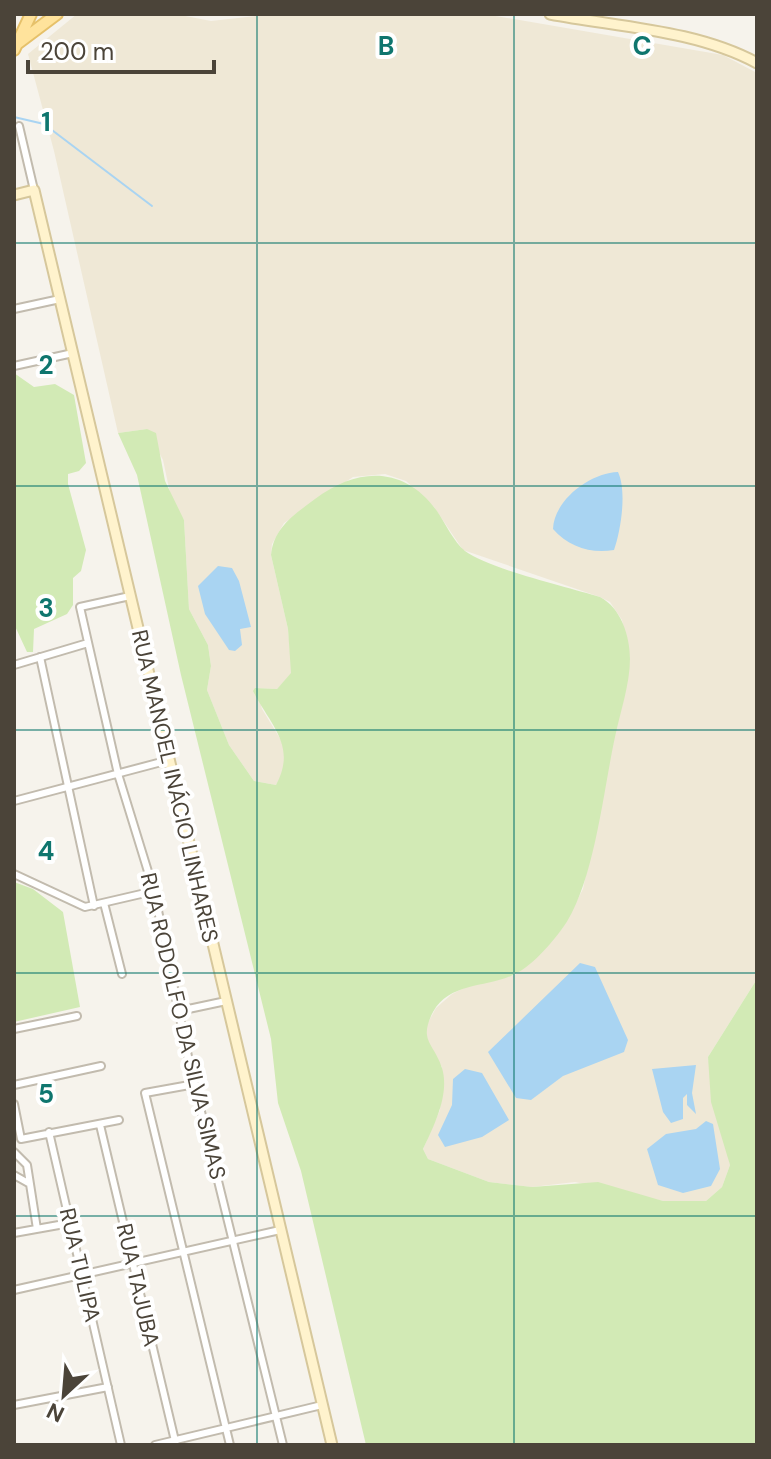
<svg xmlns="http://www.w3.org/2000/svg" width="771" height="1459" font-family="'DM Sans',sans-serif">
<rect width="100%" height="100%" fill="#f6f3ec"/>
<!-- education -->
<path fill="#efe8d6" d="M77 14H175L211 21 273 14H484L723 55 757 73V979L708 1057 730 1165 722 1187 706 1201H663L575 1182 532 1187 489 1182 428 1159 423 1149 440 1110 442 1067 430 1049 425 1028 436 1008 452 994 472 984 515 975 531 962 562 929 583 889 630 659 622 620 610 602 600 597 463 550 434 507 406 481 385 474 353 477 284 523 272 544 271 555 288 629 292 673 277 689 256 688 262 709 284 745 286 766 276 785 254 781 229 745 207 690 211 666 208 645 189 609 184 520 172 502 163 460 147 429 118 433 54 151 28 54Z"/>
<!-- green -->
<path fill="#d2eab5" d="M14 373 34 387 55 384 74 395 86 463 79 471 68 474V484L86 550 81 571 73 578V605L67 614 34 629 33 652H27L14 624Z
M147 429 156 433 165 481 184 520 189 609 208 645 211 666 207 690 229 745 254 781 276 785C297 746 271 726 253 691L255 688 277 689 291 673 288 629 271 555C274 527 294 515 315 499 357 467 404 465 437 511 445 523 454 542 465 551 489 569 568 587 600 597 621 608 630 636 630 659 630 684 620 713 615 737 603 792 594 886 562 929 550 945 531 967 513 975 486 988 450 982 433 1012 418 1041 434 1043 442 1068 450 1094 434 1126 423 1149L428 1159 489 1182 532 1187 598 1182 663 1201H706L722 1187 730 1165 711 1102 708 1057 757 979V1445H366L301 1171 278 1103 271 1039 181 675 137 475 118 433Z
M14 882 33 889 63 912 80 1007 14 1022Z"/>
<!-- water -->
<path fill="#a9d4f2" d="M618 472C627 491 621 530 614 550 591 554 569 547 553 529 554 500 590 473 618 472Z
M218 566 232 568 239 581 251 627 240 629 242 645 235 651 229 650 205 614 198 586Z
M580 963 595 967 628 1040 624 1052 563 1076 531 1100 516 1098 488 1052Z
M696 1065 692 1093 696 1114 687 1105V1094L683 1098V1119L671 1123 663 1112 652 1069Z
M465 1069 482 1073 509 1120 482 1137 445 1147 438 1135 452 1105 453 1079Z
M706 1121 713 1124 720 1169 711 1186 683 1193 658 1185 647 1149 666 1134 696 1129Z"/>
<g fill="none" stroke-linecap="round" stroke-linejoin="round">
<!-- stream -->
<path stroke="#a9d4f2" stroke-width="2" d="M14 117 44 124 152 206"/>
<!-- street casing -->
<g stroke="#c2bbae" stroke-width="10">
<path id="street" d="M19 126 34 190
M14 309 60 299
M14 366 73 353
M130 596 80 607 118 774 154 891 191 1071 283 1445
M40 657 94 906
M14 665 88 643
M14 801 169 760
M14 874 85 907 154 891
M104 903 122 974
M179 1011 226 1001
M14 1029 77 1016
M195 1084 145 1093 230 1445
M14 1085 101 1066
M14 1104 21 1139 119 1120
M100 1125 176 1445
M49 1132 121 1445
M14 1152 27 1165 30 1184
M14 1175 30 1184 37 1229
M14 1233 70 1223
M14 1290 280 1230
M14 1405 108 1387
M155 1445 322 1405"/>
</g>
<!-- secondary casing -->
<g stroke="#d6c79b" stroke-width="13">
<path id="secondary" d="M550 14C618 27 696 30 757 63
M14 195 34 190 332 1445"/>
</g>
<!-- primary casing -->
<g stroke="#e6c16a" stroke-width="14">
<path id="primary" d="M17 44 57 14
M14 50 31 14"/>
</g>
<!-- street -->
<use href="#street" stroke="#fff" stroke-width="6"/>
<!-- secondary -->
<use href="#secondary" stroke="#fff3cd" stroke-width="9"/>
<!-- primary -->
<use href="#primary" stroke="#ffe39c" stroke-width="10"/>
</g>
<!-- grid -->
<path fill="none" stroke="#0f766e" stroke-width="2" stroke-opacity="0.55" d="M257 14V1445M514 14V1445M14 243H757M14 486H757M14 730H757M14 973H757M14 1216H757"/>
<g text-anchor="middle" dominant-baseline="central" stroke-width="8" stroke-linejoin="round" paint-order="stroke">
<!-- street labels -->
<g font-size="22" fill="#4b4439" stroke="#fff">
<text transform="translate(175 786) rotate(77)">RUA MANOEL INÁCIO LINHARES</text>
<text transform="translate(183 1026) rotate(77)">RUA RODOLFO DA SILVA SIMAS</text>
<text transform="translate(80 1265) rotate(77)">RUA TULIPA</text>
<text transform="translate(138 1285) rotate(77)">RUA TAJUBA</text>
</g>
</g>
<g font-size="26" text-anchor="middle" font-weight="bold" fill="#0f766e" stroke="#fff" stroke-width="8" stroke-linejoin="round" paint-order="stroke">
<text x="386" y="55">B</text>
<text x="642" y="55">C</text>
<text x="46" y="131">1</text>
<text x="46" y="374">2</text>
<text x="46" y="617">3</text>
<text x="46" y="860">4</text>
<text x="46" y="1103">5</text>
</g>
<!-- border -->
<rect width="771" height="1459" fill="none" stroke="#4b4439" stroke-width="32"/>
<!-- north arrow -->
<g transform="translate(64 1395) rotate(206)" stroke="#ffffff" stroke-width="6" paint-order="stroke">
<path d="M0-6L14 30L0 20L-14 30Z" fill="#4b4439"/>
<text y="-12" font-size="22" font-weight="bold" text-anchor="middle" fill="#4b4439">N</text>
</g>
<!-- scale -->
<path d="M28 60v12h186v-12" fill="none" stroke="#4b4439" stroke-width="4"/>
<text x="40" y="60" font-size="24" fill="#4b4439" stroke="#ffffff" stroke-width="6" paint-order="stroke">200 m</text>
</svg>
